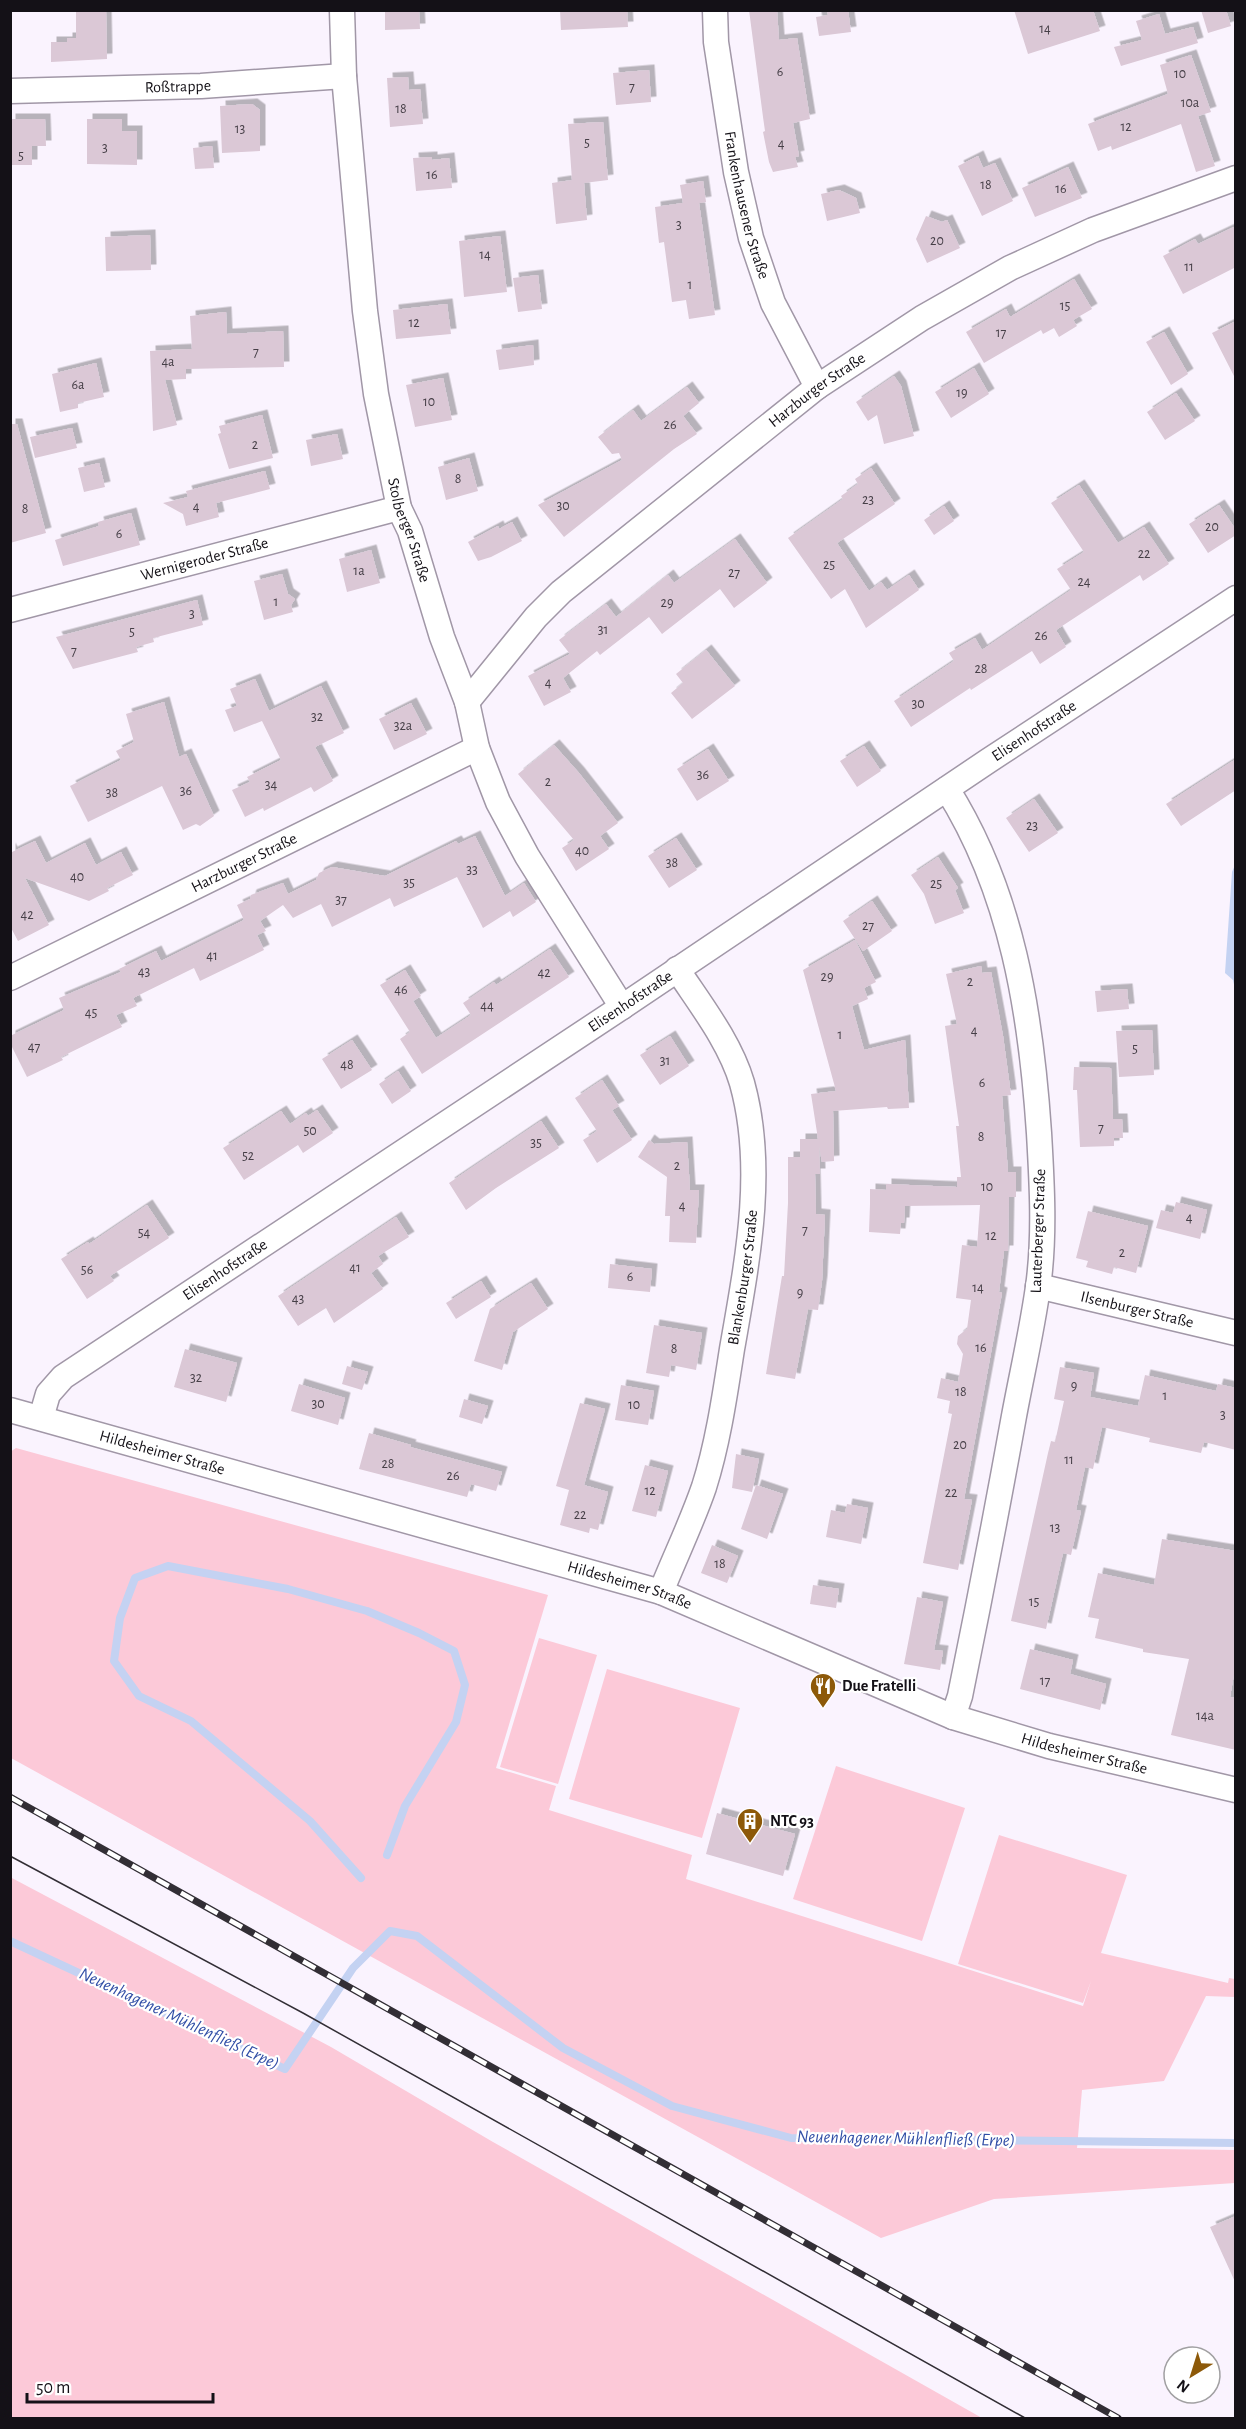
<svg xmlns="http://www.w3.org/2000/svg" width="1246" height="2429" font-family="'Alegreya Sans',sans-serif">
<defs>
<filter id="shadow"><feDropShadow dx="5.5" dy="-5.5" stdDeviation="0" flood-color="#0004"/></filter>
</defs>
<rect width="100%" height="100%" fill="#faf3fe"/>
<!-- green -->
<path fill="#fcc9d8" d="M16 1448 548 1595 496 1768 556 1786 549 1810 692 1855 686 1879 1083 2006 1091 1981 1083 2003 958 1964 999 1835 1127 1875 1101 1953 1228 1983 1229 1978 1235 1979V1997L1206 1996 1164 2081 1082 2090 1077 2148 1235 2150V2183L994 2199 881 2238 11 1758 10 1452Z
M539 1638 597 1655 558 1784 500 1767Z
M607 1669 740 1708 702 1838 569 1799Z
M836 1766 965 1808 922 1941 793 1899Z
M10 1877 331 2047 493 2142 982 2418H11Z"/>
<!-- water -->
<path fill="#c4d2f2" d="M1235 865H1236L1235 989 1233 980 1225 973 1232 872Z"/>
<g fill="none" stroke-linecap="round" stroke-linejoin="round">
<!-- stream -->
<path stroke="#c4d2f2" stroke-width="8" d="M361 1878 310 1821 191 1721 139 1696 114 1661 120 1618 135 1578 168 1566 288 1589 367 1611 419 1633 454 1651 465 1685 456 1722 405 1806 387 1855
M10 1941 285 2069 353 1968 390 1931 417 1936 563 2048 672 2106 791 2138 1236 2143"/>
</g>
<!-- building -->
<path fill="#dbc8d6" filter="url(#shadow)" d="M76 10H106L107 59 51 62V42H67V38H76Z
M385 10H419L420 29 385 30Z
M560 10H627L628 27 561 30Z
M749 10H777L779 40 797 38 810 119 793 123 799 156 795 157 798 167 773 172 769 162 763 132 765 131 763 117Z
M827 10H848L851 32 819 36 816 17 828 15Z
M1014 10H1093L1100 31 1028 54Z
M1201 10H1226L1231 26 1208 33Z
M1159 14 1165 34 1193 27 1198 43 1121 66 1114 47 1142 40 1136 21Z
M1191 55 1211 112 1198 116 1215 166 1196 172 1181 124 1112 150 1111 146 1098 151 1088 124 1168 94 1160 65Z
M649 70 651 102 616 105 613 73Z
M408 77 409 90 420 89 423 124 390 127 387 78Z
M252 104 260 110V151L222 153 220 106Z
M10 119H45L46 146H32V165H10Z
M87 119H122V131H137V165L87 164Z
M603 122 608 180 584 183 587 220 556 224 552 183 572 180 568 124Z
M212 146 214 168 195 169 193 148Z
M978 156 983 168 995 163 1013 201 982 216 958 166Z
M432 157V160L449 158 452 188 416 191 413 158Z
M1068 167 1082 198 1035 217 1022 188Z
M703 181 706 202 699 203 715 315 689 319 686 300 672 302 664 242 659 243 655 207 683 203 680 185Z
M839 190 856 198 860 213 827 221 821 194Z
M926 216 942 222 947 220 960 248 927 263 916 239Z
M1236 226V267L1183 294 1163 256 1195 239 1198 244Z
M150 235 151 270 106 271 105 237Z
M500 236 507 292 464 297 459 241Z
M538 275 542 309 518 312 513 278Z
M1074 279 1092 309 1073 320 1077 326 1059 337 1054 328 1043 334 1041 330 984 363 966 332 1006 309 1010 317Z
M447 304 451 334 396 339 393 310Z
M226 312 227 334 283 331 284 367 186 369V379L165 380 177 425 153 431 150 351 192 349 190 316Z
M1236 321V380L1212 333Z
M1164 332 1188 374 1171 385 1146 342Z
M533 345 534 365 499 370 496 350Z
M96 363 104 397 78 403V408L60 412 52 374Z
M974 368 989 394 951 418 935 392Z
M894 376 901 386 914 436 884 444 877 415 868 421 856 402Z
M443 378 452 420 415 427 406 385Z
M687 387 699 403 683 416 697 434 674 449 564 537 538 505 622 460 619 453 612 454 598 437 633 410 641 421Z
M1176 393 1195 421 1165 440 1147 412Z
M262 415 273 458 229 469 218 434 221 433 219 426Z
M10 424H17L46 533 10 543Z
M72 428 77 448 35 458 30 437Z
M337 434 343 459 311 466 306 440Z
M469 458 478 491 446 500 438 467Z
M99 463 105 487 84 492 78 468Z
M871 468 895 504 837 543 869 591 881 582 887 590 909 575 919 590 866 628 845 589 831 599 788 538 843 499 841 496 858 484 855 479Z
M265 471 270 489 216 503 219 517 186 526 183 514 163 503 188 497 186 491Z
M1079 485 1118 543 1144 527 1169 564 1143 581 1140 575 1056 630 1066 647 1040 664 1032 651 971 690 970 688 911 727 894 701 954 661 949 653 975 638 982 650 1071 590 1057 569 1084 552 1051 503Z
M1219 505 1236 530V535L1208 553 1189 524Z
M944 506 954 521 934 535 924 520Z
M131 513 140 545 63 566 55 540 99 526 98 522Z
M512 522 522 541 491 557 478 561 468 542 498 526 499 529Z
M735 539 767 583 734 608 720 589 662 634 649 617 600 655 597 651 563 678 571 692 544 706 528 676 570 654 559 640 606 604 616 617 668 575 674 583Z
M371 550 380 583 347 592 339 559Z
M282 574 288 594 295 599 291 605 293 612 264 620 254 581Z
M197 600 203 625 153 638 154 642 136 647 138 652 73 669 56 637Z
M706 650 735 686 692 719 671 693 683 683 676 674Z
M255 679 269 711 321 686 344 733 315 747 333 781 314 792 311 787 264 811 263 808 245 817 232 790 250 782 247 777 281 760 262 721 234 732 225 710 237 706 230 689Z
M164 702 179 757 186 754 214 816 200 826 196 824 183 830 162 786 88 822 70 786 121 760 116 751 134 742 126 714Z
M411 703 427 734 394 750 379 719Z
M554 745 579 773 618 823 600 836 609 849 576 871 562 848 574 840 518 774Z
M864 746 881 771 857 787 840 761Z
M708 749 729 781 697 801 677 769Z
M1236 759V790L1181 826 1166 804Z
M1034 799 1058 833 1029 852 1006 818Z
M475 836 505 896 524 883 536 902 513 917 510 911 483 928 457 877 394 907 390 898 332 927 321 904 293 918 283 905 260 921 266 931 257 935 264 950 200 981 194 968 133 998 137 1006 116 1015 122 1027 61 1057 63 1060 27 1077 10 1043V1036L64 1010 59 998 121 972 119 969 156 951 161 961 244 920 237 905 250 899 251 895 283 883 288 894 316 880 319 873 332 867 385 876 456 841 458 844Z
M676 838 697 870 669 888 648 856Z
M35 841 46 863 85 843 96 865 121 852 133 875 107 888 109 891 89 901 25 878 49 925 18 941 10 926V848L12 852Z
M938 857 958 888 955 890 964 913 935 924 924 894 911 875Z
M872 901 892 931 863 951 843 921Z
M855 940 876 982 864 988 868 999 852 1006 864 1050 905 1040 909 1108 888 1109 887 1107 833 1111 834 1161 822 1162 819 1146 820 1174H815L816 1214 825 1215 822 1281 818 1310 808 1309 795 1379 766 1374 782 1276H784L788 1203V1157H800V1139H818L811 1094 836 1091 803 970Z
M550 949 569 977 422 1074 400 1039 410 1032 380 985 405 970 421 996 413 1001 436 1038 471 1015 463 1003 494 982 496 985Z
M981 966 982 973 991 972 1003 1036 1011 1095 1002 1096 1008 1172H1016V1197H1009L1008 1251H1004L999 1292 1002 1293 964 1499 972 1500 958 1570 923 1563 952 1414 948 1413 950 1401 937 1398 941 1378 958 1382 963 1354 957 1344 958 1336 967 1329 971 1300 956 1298 962 1245 977 1247 980 1205 905 1206 904 1223H901L900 1234 869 1232 870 1204V1189L886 1190V1184L957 1187V1177H961L956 1126H959L945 1026 957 1024 946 974Z
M1127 989 1129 1009 1097 1012 1095 991Z
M1152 1030 1154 1075 1119 1077 1116 1031Z
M670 1036 689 1066 660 1085 640 1055Z
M352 1040 372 1070 341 1089 322 1059Z
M1074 1067 1111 1068 1113 1119H1122L1123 1138H1114V1146L1080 1147 1077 1090H1073Z
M398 1071 411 1091 392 1104 379 1084Z
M602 1080 619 1106 612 1110 632 1140 597 1163 583 1140 597 1131 575 1098Z
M317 1110 333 1133 303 1153 298 1145 244 1180 223 1148 281 1111 290 1124 306 1113 308 1116Z
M541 1121 559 1148 496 1188 466 1210 449 1183Z
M649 1140 654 1144 687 1142 690 1190H699L696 1243 669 1242 670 1216H665L667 1177 638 1157Z
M1176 1202 1207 1210 1200 1239 1156 1228 1161 1210 1173 1213Z
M147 1205 169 1238 110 1276 114 1281 87 1299 61 1259 88 1242 89 1244Z
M1088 1211 1148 1226 1136 1273 1114 1267 1112 1274 1086 1267 1088 1261 1076 1258Z
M396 1217 409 1237 378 1256 383 1264 371 1273 383 1289 334 1323 326 1308 298 1326 278 1296Z
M610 1264 652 1269 650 1292 608 1288Z
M481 1281 491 1297 456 1319 446 1303Z
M531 1283 548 1309 513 1332 502 1370 474 1361 490 1309Z
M654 1325 702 1333 696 1370 671 1365 669 1377 646 1373Z
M185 1349 237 1363 226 1402 174 1387Z
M347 1366 368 1372 362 1390 342 1384Z
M1060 1367 1094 1373 1090 1397 1138 1406 1145 1375 1216 1391 1218 1384 1236 1388V1450L1204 1442 1201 1453 1149 1442 1150 1438 1102 1427 1093 1469 1085 1467 1076 1510 1081 1511 1071 1555 1063 1553 1046 1629 1011 1621 1048 1453 1051 1441 1055 1442 1064 1401 1054 1399Z
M299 1384 345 1398 338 1425 291 1411Z
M621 1385 654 1391 648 1425 615 1420Z
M464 1399 488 1406 482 1424 459 1417Z
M580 1403 605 1409 584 1485 608 1492 598 1530 590 1528 589 1533 560 1525 569 1490 556 1486Z
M369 1433 411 1445 410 1447 502 1472 496 1491 471 1484 467 1497 359 1469Z
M736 1454 759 1459 752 1492 732 1488Z
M645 1465 668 1471 656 1517 632 1511Z
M756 1485 783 1494 767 1539 741 1529Z
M847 1504 868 1508 861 1544 826 1537 831 1510 845 1513Z
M1162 1539 1236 1551V1663L1230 1697 1236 1698V1750L1171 1735 1189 1659 1143 1652V1649L1095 1638 1099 1619 1088 1617 1098 1573 1154 1585Z
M712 1545 738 1556 727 1583 701 1573Z
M813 1585 839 1589 836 1608 810 1604Z
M917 1597 943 1602 934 1650 943 1651 940 1670 904 1664Z
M1030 1649 1073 1660 1070 1674 1106 1684 1100 1710 1020 1689Z
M717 1813 795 1834 783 1876 706 1854Z
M1236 2216V2284L1210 2227Z"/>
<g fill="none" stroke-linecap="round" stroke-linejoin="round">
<!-- minor casing -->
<g stroke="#a197a7" stroke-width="27">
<g id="minor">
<path id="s1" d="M342 10 344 76 365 311 376 394 399 508 410 531 442 637 467 702 477 748 498 802 527 856 622 1007"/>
<path id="s2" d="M715 10 716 42 736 172 751 238 773 303 817 387"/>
<path id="s3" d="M10 91 201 86 344 76"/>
<path id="s4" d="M10 610 399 508"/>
<path id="s5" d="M467 702 536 617 561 592 817 387 922 318 1010 268 1093 230 1236 178"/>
<path d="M947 789C1012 892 1031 1013 1039 1133 1042 1184 1045 1237 1038 1287 1032 1330 1022 1373 1014 1416 997 1510 979 1603 960 1696L953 1717"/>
<path id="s6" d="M10 978 477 748"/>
<path id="s7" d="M1038 1286 1236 1333"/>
<path id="s8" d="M10 1410 661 1592 953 1717 1049 1746 1236 1790"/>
<path id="s9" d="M41 1418 48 1394 63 1377 622 1007 988 761 1236 598"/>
<path id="s10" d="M661 1592C675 1557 692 1522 704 1487 718 1443 725 1394 732 1349 747 1263 766 1169 742 1083 730 1042 700 1004 677 969"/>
</g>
</g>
<!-- minor -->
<use href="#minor" stroke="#fff" stroke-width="24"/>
<!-- tram -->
<path stroke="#322e35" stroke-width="1.5" d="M10 1856 303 2013 1025 2418"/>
<!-- rail casing -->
<g stroke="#322e35" stroke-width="7">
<path id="rail" d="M10 1797 1118 2418"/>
</g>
<!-- rail -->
<use href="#rail" stroke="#fff" stroke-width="4.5" stroke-dasharray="14" stroke-linecap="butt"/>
</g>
<!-- icons -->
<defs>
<g id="restaurant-pin" transform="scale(1.35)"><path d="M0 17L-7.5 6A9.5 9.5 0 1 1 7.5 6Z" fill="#8d5909" stroke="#fff"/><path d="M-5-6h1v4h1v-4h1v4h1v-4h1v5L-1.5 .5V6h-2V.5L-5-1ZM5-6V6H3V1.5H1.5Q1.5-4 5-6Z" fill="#fff"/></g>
<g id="building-pin" transform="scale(1.35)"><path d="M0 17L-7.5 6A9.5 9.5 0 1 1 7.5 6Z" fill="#8d5909" stroke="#fff"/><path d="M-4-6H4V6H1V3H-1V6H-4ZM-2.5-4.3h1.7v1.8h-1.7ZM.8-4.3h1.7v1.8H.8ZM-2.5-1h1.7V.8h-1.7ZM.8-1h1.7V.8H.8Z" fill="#fff"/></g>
</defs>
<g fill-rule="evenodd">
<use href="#restaurant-pin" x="823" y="1686"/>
<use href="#building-pin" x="750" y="1821"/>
</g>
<g text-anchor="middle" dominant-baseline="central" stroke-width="4.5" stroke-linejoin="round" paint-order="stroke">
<!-- number labels -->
<g font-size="14" fill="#463f47">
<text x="1045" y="29">14</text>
<text x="780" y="72">6</text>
<text x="1180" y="74">10</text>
<text x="632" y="87">7</text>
<text x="1190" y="103">10a</text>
<text x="401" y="109">18</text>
<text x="1126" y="127">12</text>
<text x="240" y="129">13</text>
<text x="587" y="143">5</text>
<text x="781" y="144">4</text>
<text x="105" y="148">3</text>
<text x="21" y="156">5</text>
<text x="432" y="175">16</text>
<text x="986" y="185">18</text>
<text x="1061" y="189">16</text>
<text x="679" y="225">3</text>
<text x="937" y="241">20</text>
<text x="485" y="255">14</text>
<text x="1189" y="267">11</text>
<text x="690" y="285">1</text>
<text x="1065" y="306">15</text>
<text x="414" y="323">12</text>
<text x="1001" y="333">17</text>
<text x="256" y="352">7</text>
<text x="168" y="362">4a</text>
<text x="78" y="385">6a</text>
<text x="962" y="393">19</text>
<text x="429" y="402">10</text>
<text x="670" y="425">26</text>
<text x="255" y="445">2</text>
<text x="458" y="479">8</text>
<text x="868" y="500">23</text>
<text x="563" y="506">30</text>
<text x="196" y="507">4</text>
<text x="25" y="509">8</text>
<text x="1212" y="527">20</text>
<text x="119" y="534">6</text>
<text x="1144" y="554">22</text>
<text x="829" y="565">25</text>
<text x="359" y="571">1a</text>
<text x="734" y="573">27</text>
<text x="1084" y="582">24</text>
<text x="276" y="602">1</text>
<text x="667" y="603">29</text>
<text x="192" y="614">3</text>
<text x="603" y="630">31</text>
<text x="132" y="632">5</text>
<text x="1041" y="636">26</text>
<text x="74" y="651">7</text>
<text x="981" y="669">28</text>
<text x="548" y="683">4</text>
<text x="918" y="704">30</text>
<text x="317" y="717">32</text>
<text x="403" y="726">32a</text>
<text x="703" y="775">36</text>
<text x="548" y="782">2</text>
<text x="271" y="785">34</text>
<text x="186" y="791">36</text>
<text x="112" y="793">38</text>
<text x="1032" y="826">23</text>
<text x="582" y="851">40</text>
<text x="672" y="863">38</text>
<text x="472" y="870">33</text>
<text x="77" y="877">40</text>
<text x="409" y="883">35</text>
<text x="936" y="884">25</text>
<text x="341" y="900">37</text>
<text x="27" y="915">42</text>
<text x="868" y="926">27</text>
<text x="212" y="956">41</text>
<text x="144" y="972">43</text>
<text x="544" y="973">42</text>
<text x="827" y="977">29</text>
<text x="970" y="982">2</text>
<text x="401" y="990">46</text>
<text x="487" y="1006">44</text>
<text x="91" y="1013">45</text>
<text x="974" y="1031">4</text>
<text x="840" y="1035">1</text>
<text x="34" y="1047">47</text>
<text x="1135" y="1049">5</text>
<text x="665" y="1061">31</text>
<text x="347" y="1065">48</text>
<text x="982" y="1083">6</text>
<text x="1101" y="1128">7</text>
<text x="310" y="1131">50</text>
<text x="981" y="1137">8</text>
<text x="536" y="1143">35</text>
<text x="248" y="1156">52</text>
<text x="677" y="1166">2</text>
<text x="987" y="1187">10</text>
<text x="682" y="1206">4</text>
<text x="1189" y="1218">4</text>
<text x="805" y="1230">7</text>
<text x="144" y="1233">54</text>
<text x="991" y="1236">12</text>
<text x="1122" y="1253">2</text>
<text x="355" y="1268">41</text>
<text x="87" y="1270">56</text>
<text x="630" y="1277">6</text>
<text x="978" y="1288">14</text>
<text x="800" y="1293">9</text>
<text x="298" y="1299">43</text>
<text x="981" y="1348">16</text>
<text x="674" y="1349">8</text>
<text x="196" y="1378">32</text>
<text x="1074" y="1386">9</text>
<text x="961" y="1392">18</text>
<text x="1165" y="1396">1</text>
<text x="318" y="1404">30</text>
<text x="634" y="1405">10</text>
<text x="1223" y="1415">3</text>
<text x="960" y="1445">20</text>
<text x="1069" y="1460">11</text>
<text x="388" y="1464">28</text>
<text x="453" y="1476">26</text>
<text x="650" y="1491">12</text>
<text x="951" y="1493">22</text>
<text x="580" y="1515">22</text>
<text x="1055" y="1528">13</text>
<text x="720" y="1564">18</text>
<text x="1034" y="1602">15</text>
<text x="1045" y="1681">17</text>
<text x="1205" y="1716">14a</text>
</g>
<!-- street labels -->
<g font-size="16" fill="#141117" stroke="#fff">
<text stroke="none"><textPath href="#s3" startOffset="168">Roßtrappe</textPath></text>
<text stroke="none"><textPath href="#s2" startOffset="198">Frankenhausener Straße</textPath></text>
<text stroke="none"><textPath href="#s5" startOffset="471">Harzburger Straße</textPath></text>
<text stroke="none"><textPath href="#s1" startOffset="526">Stolberger Straße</textPath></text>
<text stroke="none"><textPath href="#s4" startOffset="201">Wernigeroder Straße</textPath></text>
<text stroke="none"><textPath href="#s9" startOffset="1214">Elisenhofstraße</textPath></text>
<text stroke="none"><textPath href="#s6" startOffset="261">Harzburger Straße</textPath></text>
<text stroke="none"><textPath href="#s9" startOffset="728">Elisenhofstraße</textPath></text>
<text transform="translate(1038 1231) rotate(-88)">Lauterberger Straße</text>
<text stroke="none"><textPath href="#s9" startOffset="242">Elisenhofstraße</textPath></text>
<text stroke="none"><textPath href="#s10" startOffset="327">Blankenburger Straße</textPath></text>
<text stroke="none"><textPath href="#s7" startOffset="102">Ilsenburger Straße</textPath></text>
<text stroke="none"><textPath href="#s8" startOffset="158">Hildesheimer Straße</textPath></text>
<text stroke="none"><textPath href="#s8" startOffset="644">Hildesheimer Straße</textPath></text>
<text stroke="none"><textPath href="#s8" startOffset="1130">Hildesheimer Straße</textPath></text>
</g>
<!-- poi labels -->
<g font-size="16" font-weight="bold" fill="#141117" stroke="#fff" text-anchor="start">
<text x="842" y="1686">Due Fratelli</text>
<text x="770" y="1821">NTC 93</text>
</g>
<!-- water labels -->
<g font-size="18" font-style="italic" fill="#314ea6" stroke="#fff">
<text transform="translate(179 2019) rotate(25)">Neuenhagener Mühlenfließ (Erpe)</text>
<text transform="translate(906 2139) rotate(1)">Neuenhagener Mühlenfließ (Erpe)</text>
</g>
</g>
<!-- border -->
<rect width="1246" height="2429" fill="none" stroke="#141117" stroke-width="24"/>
<!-- north arrow -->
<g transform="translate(1192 2375) rotate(218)"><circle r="28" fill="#ffffff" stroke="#a1a0a2" stroke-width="1.5"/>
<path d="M0-4.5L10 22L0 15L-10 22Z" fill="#8d5909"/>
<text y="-9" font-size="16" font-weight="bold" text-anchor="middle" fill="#141117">N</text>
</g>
<!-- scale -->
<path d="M27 2393v9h186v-9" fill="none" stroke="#141117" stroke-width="3"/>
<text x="36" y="2393" font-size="18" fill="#141117" stroke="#ffffff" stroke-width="4.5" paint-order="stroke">50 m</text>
</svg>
